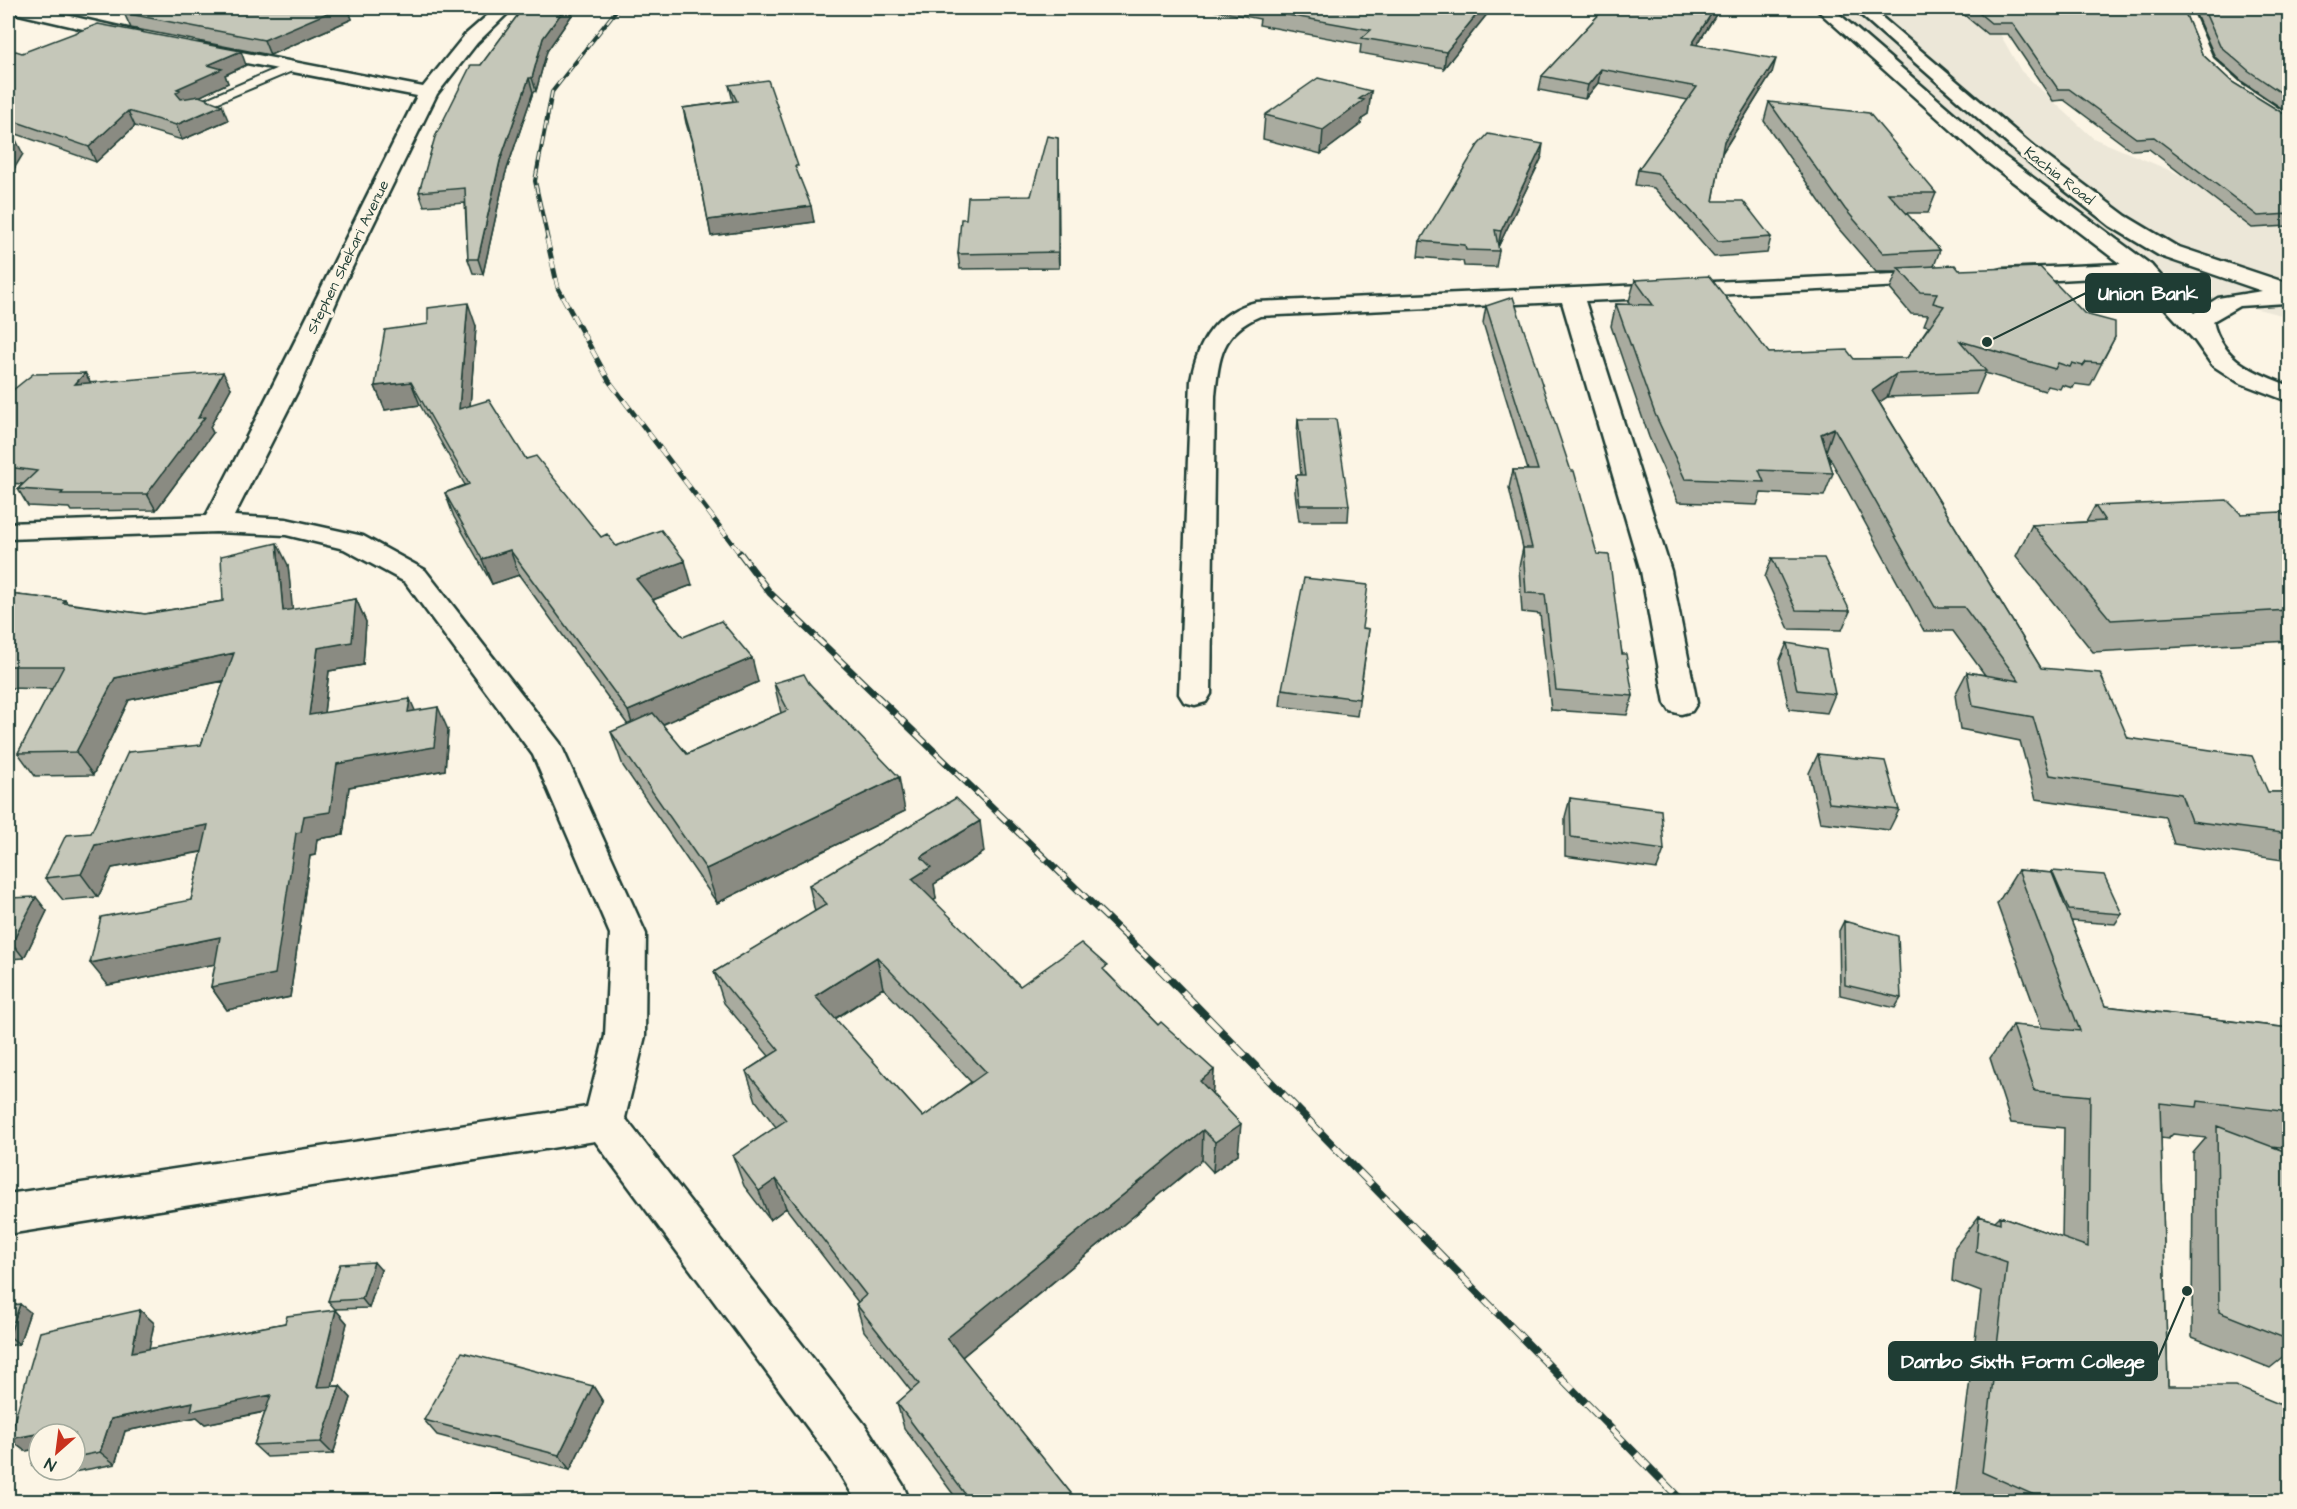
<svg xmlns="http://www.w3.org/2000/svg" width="2297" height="1509" font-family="'Architects Daughter',sans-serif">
<rect width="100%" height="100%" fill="#fcf5e5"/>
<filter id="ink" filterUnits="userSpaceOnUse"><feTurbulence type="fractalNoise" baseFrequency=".0167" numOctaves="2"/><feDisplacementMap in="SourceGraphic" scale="12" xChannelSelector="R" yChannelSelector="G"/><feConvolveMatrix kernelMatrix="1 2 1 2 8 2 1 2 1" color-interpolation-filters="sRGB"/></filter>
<g filter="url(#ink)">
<!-- built -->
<path fill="#ece7d8" d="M1827 8H1944L2000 34 2021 71 2093 138 2221 192 2289 229V317L2210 297 2111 258 1977 142Z"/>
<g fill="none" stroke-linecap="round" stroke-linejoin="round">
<!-- lane casing -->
<g stroke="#1f3d34" stroke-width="4">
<path id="lane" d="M292 62 297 63V69L197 111H187L185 108Z"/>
</g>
<!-- street casing -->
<g stroke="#1f3d34" stroke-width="5">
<path id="street" d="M8 8H35L141 32 144 36 135 41 10 12Z
M496 8H513L477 43 437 94 345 282 299 388 234 516 286 519 363 536 425 570 560 743 646 934 645 1036 625 1118 865 1425 903 1485 910 1502H857L831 1459 595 1141 8 1234V1194L587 1107 605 1036 610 934 533 755 405 582 344 549 286 535 216 532 8 539V523L206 516C279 377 346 236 417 96L200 54 194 53 191 49 194 45 200 44 423 87 465 35Z
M2175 8H2191L2213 58 2242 84 2290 116V131L2228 92 2199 64Z
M2143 263 2151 265 2154 270 2151 275 2003 283 1995 281 1992 276 1995 271 2003 269Z
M1939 272 1947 274 1950 279 1947 284 1585 301 1671 571 1697 703 1692 711 1681 714 1670 711 1665 703 1641 571 1562 302 1260 316C1221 333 1219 357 1215 396L1211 694 1206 702 1195 705 1184 702 1179 694 1191 380C1198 341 1216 312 1256 302Z"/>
</g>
<!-- primary casing -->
<g stroke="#1f3d34" stroke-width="5">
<path id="primary" d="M1815 8H1832L2001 154 2151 265 2194 313 2218 298 2262 291 2160 256 2110 226 2020 155 1853 8H1871L2034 147 2126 216 2176 246 2290 284V299L2286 303 2239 306 2213 321C2221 360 2256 373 2290 386V402L2238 382 2212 365 2195 341 2135 275 1987 162Z"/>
</g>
<!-- lane -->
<use href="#lane" fill="#fcf5e5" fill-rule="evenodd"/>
<!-- street -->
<use href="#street" fill="#fcf5e5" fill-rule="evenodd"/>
<!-- primary -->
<use href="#primary" fill="#fcf5e5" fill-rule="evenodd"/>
<!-- rail-far3 casing -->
<g stroke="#1f3d34" stroke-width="4">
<path id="rail-far3" d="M548 240 535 181 552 92 618 8"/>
</g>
<!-- rail-far2 casing -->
<g stroke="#1f3d34" stroke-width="5">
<path id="rail-far2" d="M547 239 558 288 609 381 741 555"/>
</g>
<!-- rail-far1 casing -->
<g stroke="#1f3d34" stroke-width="7">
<path id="rail-far1" d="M740 553 770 593 1159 968"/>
</g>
<!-- rail casing -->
<g stroke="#1f3d34" stroke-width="8">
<path id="rail" d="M1157 966 1683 1502"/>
</g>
<!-- rail-far3 -->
<use href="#rail-far3" stroke="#fcf5e5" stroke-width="2" stroke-dasharray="8" stroke-linecap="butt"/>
<!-- rail-far2 -->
<use href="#rail-far2" stroke="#fcf5e5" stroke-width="4" stroke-dasharray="10" stroke-linecap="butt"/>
<!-- rail-far1 -->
<use href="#rail-far1" stroke="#fcf5e5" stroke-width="4.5" stroke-dasharray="14" stroke-linecap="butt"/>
<!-- rail -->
<use href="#rail" stroke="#fcf5e5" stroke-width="6" stroke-dasharray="18" stroke-linecap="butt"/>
</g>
<!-- wall -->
<path fill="#a9ab9f" stroke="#1f3d34" stroke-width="1.5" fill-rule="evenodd" d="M140 8H348L352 19 270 55 131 28 124 13Z
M523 8H575L576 9 547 51 536 91 533 92 505 175 483 274 473 273 468 259 465 203 424 206 419 192 481 65Z
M1208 8H1492L1444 68 1360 53 1361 44 1259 25 1260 19 1207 9Z
M1605 8H1720L1697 45 1772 73 1722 153 1713 201 1771 237 1767 253 1714 257 1654 188 1635 185 1638 170 1688 100 1598 83 1585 99 1539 90 1542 76Z
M1956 8H2183L2202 54 2232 82 2289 117V226L2252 228 2149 149 2131 150 2064 100 2053 101 2008 34H1987Z
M2193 8H2289V113L2243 82 2215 57Z
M22 53 246 65 225 75 228 83 200 96 228 120 182 140 135 126 96 162 8 131V54Z
M729 85 799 176 814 222 711 236 695 153 686 123 683 108 733 101Z
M1371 91 1368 115 1362 119 1361 124 1321 154 1263 139 1265 115Z
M1769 102 1936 193 1928 213H1906L1940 250 1934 266 1959 270 2085 314 2115 337 2090 386 2075 384 2073 388 2062 385 2060 389 2048 386 2045 391 1985 373 1976 394 1887 397 1879 402 2041 668 2128 738 2268 792H2289V861L2174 844 2165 817 2036 799 2020 741 1960 729 1955 695 1967 672 1985 675 1953 631H1924L1826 451 1833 473 1824 496 1761 493 1757 505 1678 502 1649 437 1611 326 1616 304 1632 305 1629 301 1635 280 1769 353 1854 359 1907 358 1929 326 1924 325 1928 315 1911 314 1890 289 1897 272H1876L1838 228 1764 121Z
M1058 152 1059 268 960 269 958 254 966 219 1031 196Z
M1541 159 1498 247 1499 251 1496 267 1464 266 1463 261 1418 257 1420 241Z
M1486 306 1597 554 1633 696 1627 715 1551 710 1540 614 1522 612 1519 567 1523 548 1509 488 1513 470H1528L1483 323Z
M476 326 470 406 526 459 601 537 616 546 692 585 653 600 683 637 758 682 662 725 687 754 781 713 774 683H809L905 811 717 903 623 766 611 732 628 725 519 575 492 584 454 517 445 493 465 485 420 405 385 410 375 386Z
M85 373 91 383 231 388 210 427 213 433 156 510 71 511 69 508 28 506 18 489 22 484 8 483V394Z
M1298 419 1349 505 1348 521H1299L1295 492 1296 475H1301L1297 435Z
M2095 506 2241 514 2289 520V641L2093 652 2016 556 2032 525 2086 522Z
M1772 558 1850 611 1842 630 1789 629 1765 577Z
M288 565 292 610 356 599 366 622 363 665 329 671 324 713 415 711 448 730 445 770 349 787 343 835 317 839 315 855 310 856 290 997 227 1010 211 987 215 964 108 985 191 900 202 852 112 868 98 897 63 900 45 878 91 833 201 745 224 681 129 700 93 775 35 776 18 753 52 689 8 688V594L65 600 67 603 145 614 223 601Z
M1362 628 1369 629 1357 716 1280 706 1282 689Z
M1787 643 1835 694 1827 713 1789 709 1779 662Z
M1818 754 1899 810 1889 830 1820 822 1809 773Z
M1570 798 1664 850 1657 869 1565 856V817Z
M984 852 934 884 936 899 933 901 1020 986 1107 973 1158 1025 1214 1070 1212 1094 1238 1154 1213 1172 1202 1160 962 1357 1078 1502H959L904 1428 897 1403 911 1391 864 1331 856 1304 858 1302 786 1208 770 1220 744 1186 733 1156 776 1127 756 1101 746 1071 769 1056 724 1003 714 972 815 912 809 885ZM883 988 971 1082 923 1117 835 1019Z
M2018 870 2051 873 2052 871 2122 914 2115 924 2071 921 2105 1006 2289 1028V1148L2271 1146 2289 1153V1356L2286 1355 2270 1368 2192 1337 2193 1153 2206 1138 2173 1134 2168 1139 2161 1138 2168 1386 2289 1502H1962L1955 1498 1981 1292 1952 1281 1955 1247 1979 1216 1995 1221 2000 1216 2062 1238 2064 1128 2011 1123 1990 1058 2013 1025 2042 1028 1997 904Z
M8 898 47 911 24 958 8 959Z
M1844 921 1901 998 1895 1008 1840 995 1839 931Z
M381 1270 369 1308 335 1309 328 1301Z
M8 1306 30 1312 19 1344 8 1346Z
M140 1310 154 1323 149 1349 285 1323 336 1310 347 1323 332 1386H340L351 1398 333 1454 267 1457 254 1445 265 1412 205 1424 197 1417 125 1431 115 1464 48 1477 39 1470H75V1434H39V1470L32 1465 36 1449 25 1451 9 1439Z
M593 1386 603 1402 570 1470 437 1435 424 1420Z"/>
<!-- shaded-wall -->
<path fill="#8a8b82" stroke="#1f3d34" stroke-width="1.5" d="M328 8H348L352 19 270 55 264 40Z
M565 8H575L576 9 547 51 536 91 532 78 543 38Z
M1482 8H1492L1444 68 1446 52Z
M1715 8H1720L1689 58 1692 44Z
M241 51 246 65 225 75 228 83 186 103 183 107 176 93 177 89 208 65Z
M1776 59 1772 73 1720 156 1724 141Z
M1601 69 1598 83 1585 99 1588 85Z
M529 78 533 92 505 175 483 274 478 259 500 161Z
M1371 91 1368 115 1362 119 1361 124 1321 154 1323 130 1359 99Z
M222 105 228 120 182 140 176 125Z
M128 111 135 126 96 162 89 147Z
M14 136 23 154 8 179V146Z
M1058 138V152L1059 268 1058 252Z
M1543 144 1541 159 1498 247 1501 231Z
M811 206 814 222 711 236 708 220Z
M468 303 476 326 468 433 459 409Z
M223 372 231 388 210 427 213 433 156 510 147 494 198 418Z
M85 373 94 389 75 384Z
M1896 374 1887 397 1863 413 1872 391Z
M411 382 420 405 385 410 375 386Z
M1834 428 1826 451 1821 434Z
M277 543 288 565 295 634 283 611Z
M510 550 519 575 492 584 482 559Z
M685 561 692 585 644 603 636 579Z
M356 599 366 622 363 665 329 671 321 738 309 715 318 648Z
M234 653 247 676 129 700 93 775 76 752 115 678Z
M752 658 758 682 636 736 628 711Z
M410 699 420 722 408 712Z
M438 707 448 730 445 770 349 787 343 835 317 839 315 855 310 856 290 997 227 1010 211 987 296 833 304 816 337 764Z
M899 777 905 811 717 903 706 869Z
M980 821 984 852 934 884 936 899 917 911 912 879 921 857Z
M208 825 222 848 112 868 98 897 81 874 95 845Z
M36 897 47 911 24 958 12 943Z
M220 937 236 960 108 985 90 963Z
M877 957 883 988 823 1026 815 996Z
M1214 1070 1212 1101 1200 1081Z
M1241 1124 1238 1154 1213 1172 1215 1142Z
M1203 1130 1202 1160 952 1365 947 1338Z
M776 1179 786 1208 770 1220 759 1191Z
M374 1262 381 1270 369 1308 362 1299Z
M20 1304 30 1312 19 1344 9 1336Z
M140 1310 154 1323 146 1365 132 1352Z
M336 1310 347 1323 329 1400 317 1387Z
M340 1386 351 1398 333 1454 321 1442Z
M593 1386 603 1402 570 1470 559 1455Z
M271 1395 283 1408 205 1424 197 1417 125 1431 115 1464 100 1452 111 1419 193 1402Z
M42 1433 43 1434H39V1449L25 1451 9 1439Z
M539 1493 546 1502H537Z"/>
<!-- building -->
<path fill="#c5c7b9" stroke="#1f3d34" stroke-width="1.5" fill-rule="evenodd" d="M140 8H339L264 40 124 13Z
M523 8H565L543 38 532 78H529L500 161 478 259H468L465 188 419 192 435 137 471 65H481Z
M1263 8H1482L1446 52 1362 38 1371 30 1260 10Z
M1605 8H1715L1692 44 1776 59 1724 141 1713 201H1743L1771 237 1718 241 1657 173 1638 170 1697 87 1601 69 1588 85 1542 76Z
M1973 8H2183L2202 54 2232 82 2289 117V214L2258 216 2154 137 2136 138 2069 89H2058L2012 23H1991Z
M2203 8H2289V98L2249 71 2220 46Z
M98 24 241 51 208 65 222 69 177 89 180 90 176 93 181 99 199 96 222 105 176 125 128 111 89 147 8 119V54L16 51 22 53Z
M1318 78 1371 91 1359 99 1364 100 1323 130 1265 115Z
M768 80 798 166H795L811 206 708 220 693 142 683 108 737 101 729 85Z
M1769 102 1869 113 1936 193H1888L1940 250 1883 253 1845 209Z
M1488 134 1543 144 1501 231 1495 230 1499 251 1466 250 1465 245 1420 241 1478 145Z
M8 136H14L8 146Z
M1047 136 1058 138V252L958 254 961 219H966L968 197 1031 196Z
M1955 265 1959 270 2040 267 2085 314 2115 322V337L2101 363 2086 362 2083 366 2072 363 2070 367 2058 363 2055 369 1960 341 1986 371 1896 374 1872 391 2041 668 2100 673 2128 738 2252 756 2268 792H2289V834L2191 821 2181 794 2050 775 2033 717 1973 706 1967 672 2019 681 1964 607H1935L1834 428 1821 434 1833 473 1759 470 1764 482 1685 479 1655 414 1616 304 1653 305 1635 280 1709 276 1769 353 1847 350 1854 359 1907 358 1944 306 1933 303 1937 293 1920 292 1898 268Z
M1513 297 1571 471H1574L1597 554 1609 555 1622 654H1626L1633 696 1556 690 1545 594 1526 593 1523 548H1532L1513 470H1538L1486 306Z
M468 303 459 409 489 400 526 459 536 456 601 537 607 534 616 546 661 530 685 561 636 579 683 637 721 621 752 658 628 711 510 550 482 559 445 493 469 484 411 382 375 386 385 330 428 324V308Z
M223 372 198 418 205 417 147 494H61L63 492 18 489 37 471 8 467V394L33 374 85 373 75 384Z
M1298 419H1336L1349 505H1300L1296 475H1305Z
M2227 500 2241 514 2281 512 2289 520V610L2111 620 2032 525 2105 521 2095 506Z
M277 543 283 611 356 599 352 642 318 648 309 715 410 699 408 712 438 707 434 747 337 764 330 812 304 816 301 832 296 833 275 974 211 987 220 937 90 963 101 917 191 900 208 825 95 845 81 874 45 878 66 835 91 833 128 752 201 745 234 653 115 678 76 752 18 753 64 666H8V594L65 600 63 603 145 614 223 601 221 556Z
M1772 558H1824L1850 611 1796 610Z
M1304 578 1368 585 1362 628 1369 629 1359 699 1282 689Z
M1787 643 1826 650 1835 694 1797 690Z
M804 674 809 683 899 777 706 869 611 732 653 713 687 754 788 710 774 683Z
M1818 754 1885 761 1899 810 1829 803Z
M956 798 980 821 921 857 931 867 912 879 1020 986 1081 943 1107 966 1103 969 1158 1025 1161 1022 1214 1070 1200 1081 1241 1124 1215 1142 1203 1130 947 1338 1078 1502H971L897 1403 919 1384 856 1304 866 1295 776 1179 759 1191 733 1156 786 1120 746 1071 779 1050 714 972 827 904 809 885ZM877 957 986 1072 923 1117 815 996Z
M1570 798 1661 810 1664 850 1571 837Z
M2018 870 2052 873 2105 1006 2289 1028V1112L2198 1101 2197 1107 2160 1103 2168 1386H2235L2289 1408V1502H2050L1982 1472 2007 1262 1976 1251 1979 1216 2000 1223V1216L2088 1247 2090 1096 2035 1091 2013 1025 2080 1031Z
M2052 871 2104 875 2122 914 2069 910Z
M36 897 12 943 8 944V898Z
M1844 921 1898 936 1901 998 1845 985Z
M2217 1126 2289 1153V1340L2219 1312Z
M374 1262 362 1299 328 1301 340 1264Z
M20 1304 9 1336H8V1306Z
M140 1310 132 1352 285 1323 287 1316 336 1310 317 1387 340 1386 321 1442 254 1445 271 1395 191 1411 193 1402 111 1419 100 1452 75 1457V1434H41L42 1433 9 1439 40 1332Z
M462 1352 593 1386 559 1455 424 1420Z
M39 1441V1463L32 1465Z
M539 1493 537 1502H365L366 1499Z"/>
</g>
<g text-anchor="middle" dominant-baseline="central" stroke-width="6" stroke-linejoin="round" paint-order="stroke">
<!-- far-street labels -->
<g font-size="15" fill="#1f3d34" stroke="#fcf5e5">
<text transform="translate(2059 176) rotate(38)">Kachia Road</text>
<text transform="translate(348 257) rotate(-64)">Stephen Shekari Avenue</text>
</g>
</g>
<!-- callouts -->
<path fill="none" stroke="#1f3d34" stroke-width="2" d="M1987 342L2086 293M2187 1291L2157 1361"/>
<g fill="#1f3d34" stroke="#fcf5e5" stroke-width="2">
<circle cx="1987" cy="342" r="6"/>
<circle cx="2187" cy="1291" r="6"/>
</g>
<g fill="#1f3d34" stroke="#1f3d34" stroke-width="2">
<rect x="2086" y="274" width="124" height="38" rx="6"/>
<rect x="1889" y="1342" width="268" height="38" rx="6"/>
</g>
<g font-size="20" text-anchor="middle" font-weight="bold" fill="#fff">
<text x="2148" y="300">Union Bank</text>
<text x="2023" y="1368">Dambo Sixth Form College</text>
</g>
<!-- margin -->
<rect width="2297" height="1509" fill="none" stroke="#fcf5e5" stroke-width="30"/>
<rect x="15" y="15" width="2267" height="1479" fill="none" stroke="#1f3d34" stroke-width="2" filter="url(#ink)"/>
<!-- north arrow -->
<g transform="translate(57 1452) rotate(208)"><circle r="28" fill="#fcf5e5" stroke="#a4ab9e" stroke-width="1.5"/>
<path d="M0-4.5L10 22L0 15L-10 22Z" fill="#c8321e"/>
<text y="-9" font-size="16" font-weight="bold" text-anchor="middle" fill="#1f3d34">N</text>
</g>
</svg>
